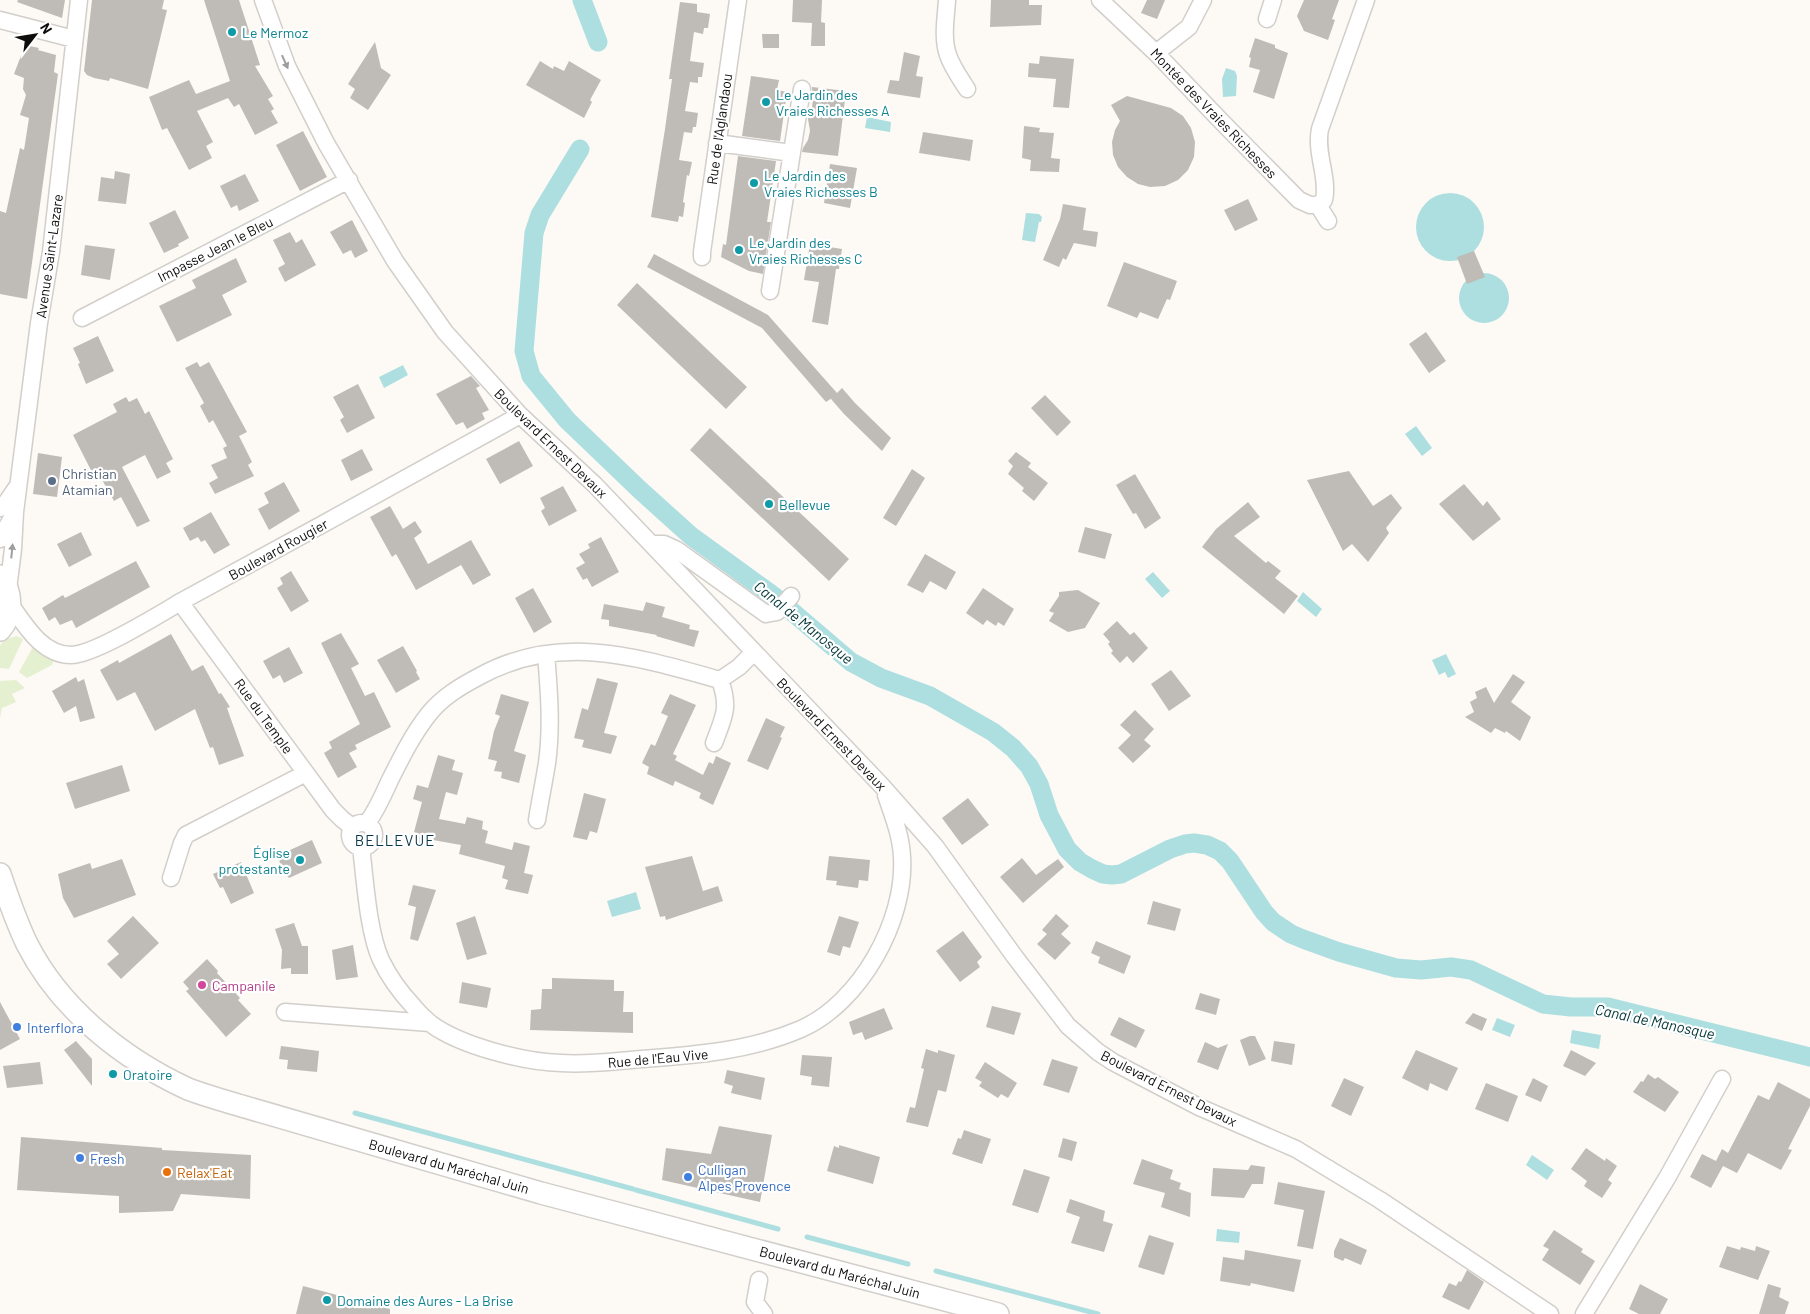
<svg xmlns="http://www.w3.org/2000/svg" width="1810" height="1314" font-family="Barlow,sans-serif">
<rect width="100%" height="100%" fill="#fdf9f5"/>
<!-- green -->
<path fill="#e5f0d0" d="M17 636 23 639 9 669 0 668V646L3 640Z
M33 647 46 658 54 660 52 665 27 678 19 672Z
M16 680 25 688 12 694 16 702 2 708 0 718V681Z"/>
<!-- water -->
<path fill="#addfe0" d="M1226 68 1235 71 1237 76 1236 96 1223 97 1222 79Z
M867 117 891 122 890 132 865 128Z
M1416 227a34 34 0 1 1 68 0a34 34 0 1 1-68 0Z
M1026 213 1039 214 1042 217 1041 222H1039L1035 242 1022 240Z
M1459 298a25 25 0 1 1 50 0a25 25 0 1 1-50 0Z
M403 365 408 375 384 388 379 377Z
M1416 426 1432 448 1422 456 1405 434Z
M1153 572 1170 591 1162 598 1145 579Z
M1303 592 1322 609 1316 617 1297 601Z
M1446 654 1456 674 1448 678 1445 672 1439 675 1432 660Z
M636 892 641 909 612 917 607 901Z
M1497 1018 1515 1025 1510 1037 1492 1030Z
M1572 1030 1601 1035 1599 1049 1570 1043Z
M1532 1155 1554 1170 1547 1180 1526 1165Z
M1217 1229 1240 1232 1239 1243 1216 1241Z"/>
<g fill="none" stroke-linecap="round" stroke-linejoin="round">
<!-- stream -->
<path stroke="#addfe0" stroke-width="5" d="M355 1113 633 1189
M636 1190 778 1229
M807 1237 908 1264
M936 1271 1098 1314"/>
<!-- canal -->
<path stroke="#addfe0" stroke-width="19" d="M582 0 598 42
M580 149 540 215 534 233 524 351 531 376 567 420 640 490 691 536 775 597 851 662 881 678 930 696 993 732 1013 748 1029 766 1039 784 1049 815 1067 849 1080 862 1092 869 1103 874 1112 875 1121 874 1170 849 1185 844 1194 843 1207 845 1220 851 1230 861 1264 912 1273 922 1291 934 1303 939 1339 952 1396 968 1421 970 1451 967 1471 970 1543 1004 1571 1007H1608L1810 1057"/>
</g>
<!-- building -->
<path fill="#bfbcb8" d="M18 0H65L62 18 17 2Z
M92 0H164L162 9 167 10 148 89 110 78 109 81 94 78 87 75 84 71Z
M204 0H239L260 65 255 66 273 96 268 99 274 109 271 111 278 123 255 135 239 104 234 107 228 98 197 111 213 142 206 146 212 158 189 170 167 128 162 130 149 97 189 80 196 94 230 81Z
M793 0H822L821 22 825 23V46H811L812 23 792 22Z
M991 0H1029V5H1042L1041 25 990 27Z
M1147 0H1165L1157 19 1141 13Z
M1304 0H1339L1332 19 1335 20 1328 40 1304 31 1297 16Z
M680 2 697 4V12L710 14 708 28H704L703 34 694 32 690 61 704 63 702 77H698V83L690 82 685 111 698 113 696 127H693L692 133 684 132 679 160 692 162 689 176 687 175 683 202 685 203 683 217 679 216 678 222 651 217 665 129 672 79H669Z
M762 34H779V48H763Z
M1255 38 1275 45V48L1288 53 1274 99 1253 92 1260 70 1249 67 1251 58 1249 57Z
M375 42 381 68 391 75 368 110 350 98 355 89 348 84Z
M25 45 39 48 38 50 56 55 54 72 58 74 27 299 0 294V211L6 213 20 148 24 150 29 118 20 115 26 95 23 89 24 78 14 74Z
M904 52 920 56 916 76 923 77 920 98 887 93 890 80 899 81Z
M1040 56 1074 59 1069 108 1053 107 1056 79 1028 77 1029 63 1039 64Z
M540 61 553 69 554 66 564 71 569 61 601 80 590 100 592 102 584 118 526 85Z
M751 76 779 80 777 90 787 92 780 141 742 136Z
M812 87 846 91 838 156 802 152 803 148 808 140 810 131 808 119 812 108 813 98Z
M1127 96 1171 108 1183 116 1191 128 1195 142 1194 157 1188 170 1178 180 1165 186 1150 187 1138 184 1127 177 1118 167 1113 155 1112 142 1115 130 1120 121 1111 105Z
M1024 126 1040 128 1039 132 1054 133 1051 158 1060 159 1059 172 1030 171 1031 160 1022 158Z
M303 131 327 177 300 191 276 145Z
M923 132 973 140 970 161 919 153Z
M738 156 776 161 767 222H771L763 274 749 271 721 257 723 244 726 245Z
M830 164 857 168 850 208 824 203Z
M115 171 130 174 126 204 98 201 101 177 114 179Z
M245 174 259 201 239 211 237 205 231 208 220 186Z
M1248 199 1258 220 1235 231 1224 210Z
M1063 204 1086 208 1083 230 1098 232 1096 247 1074 243 1066 260 1063 258 1059 267 1043 260 1060 219Z
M175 210 189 238 178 244 179 246 164 253 149 223Z
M352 220 368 251 355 258 351 250 343 254 330 232Z
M290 232 296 243 302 239 316 265 285 282 278 268 285 264 273 240Z
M810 244 842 249 839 269H836L828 325 812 322 819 282 804 280Z
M85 245 115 249 110 280 81 275Z
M1474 251 1485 277 1467 284 1457 257Z
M654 254 768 315 837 393 842 388 855 403 891 438 882 451 844 414 831 399 832 398 826 402 762 328 647 267Z
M236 258 247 282 222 295 232 315 177 342 159 306 196 288 192 280Z
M1124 262 1177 281 1170 300 1167 299 1158 319 1140 312 1137 318 1107 306Z
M637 283 747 387 726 409 617 305Z
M1426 332 1446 361 1429 373 1409 344Z
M98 336 114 371 86 384 78 364 80 363 73 348Z
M197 362 200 367 209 362 247 432 239 436 252 462 248 465 254 476 215 494 209 483 218 478 211 465 227 458 223 448 227 446 213 420 209 423 200 406 204 403 185 368Z
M471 376 480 386 476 388 489 410 482 413 485 419 467 429 463 422 456 425 436 394Z
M358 384 375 418 347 433 340 420 344 417 333 397Z
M1045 395 1071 422 1057 436 1031 408Z
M126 397 129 402 137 398 145 414 149 411 173 459 166 463 171 472 157 479 145 455 122 467 150 521 137 527 121 497 114 501 101 478 96 480 73 435 117 412 113 404Z
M710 428 849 559 829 581 690 450Z
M519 441 533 466 500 484 486 459Z
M362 449 373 470 351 481 341 460Z
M1016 452 1031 463 1028 467 1048 483 1034 501 1022 491 1024 488 1008 474 1013 466 1008 461Z
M38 453 62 457 57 497 33 494Z
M912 469 925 478 896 526 883 518Z
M1349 471 1373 506 1391 494 1402 508 1386 528 1389 533 1368 562 1352 544 1343 551 1307 480Z
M1135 474 1161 518 1145 529 1136 513 1133 514 1116 485Z
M284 482 300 511 269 530 258 509 269 503 264 493Z
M1464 484 1483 506 1487 501 1501 519 1473 541 1439 504Z
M563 486 577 511 549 526 541 511 545 508 540 498Z
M1248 502 1260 517 1234 536 1266 563 1268 561 1281 571 1275 578 1298 596 1284 614 1202 547 1216 529Z
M390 506 403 529 415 521 422 532 414 538 428 564 471 540 491 575 473 585 461 565 416 590 396 554 392 557 370 517Z
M211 512 230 545 214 554 205 540 201 542 198 537 190 541 183 528Z
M1085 527 1112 534 1105 559 1078 552Z
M81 532 92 555 69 567 57 544Z
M601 537 619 572 592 587 587 578 583 580 576 568 585 563 579 554 590 548 588 544Z
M925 554 956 572 946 590 930 581 923 593 907 585Z
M136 561 150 587 76 628 72 620 60 625 55 617 49 621 42 608 63 595 65 598Z
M291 571 309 601 291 612 277 588 283 584 280 578Z
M533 588 552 622 534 633 515 598Z
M983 588 1014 609 1004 626 998 622 996 626 987 620 983 625 966 613Z
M1078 590 1100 603 1085 628 1068 632 1049 621 1054 613 1049 611 1059 596V592Z
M646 602 665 607 662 617 690 625 689 629 699 631 694 647 656 636 657 635 609 626V620L601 619 604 604 643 611Z
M1117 621 1130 635 1134 632 1148 648 1133 663 1127 656 1120 663 1111 653 1113 651 1108 644 1110 642 1103 634Z
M341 633 359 664 351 668 365 696 374 692 391 727 355 745 357 749 349 753 357 767 338 778 324 753 332 748 329 742 360 724 321 643Z
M171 634 192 671 203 665 219 694 221 693 230 707 227 708 244 756 219 765 213 747 210 748 195 709 155 731 135 692 117 701 100 670 118 660 119 663Z
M403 646 417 671 416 672 420 679 396 693 377 660Z
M289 647 303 673 284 683 280 675 273 679 263 661Z
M1171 670 1191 696 1169 711 1151 684Z
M1513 674 1525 682 1511 702 1531 717 1520 741 1506 731 1505 733 1495 728 1491 733 1465 717 1474 712 1470 702 1477 698 1475 692 1486 687 1494 703Z
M76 677 78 682 84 679 95 718 80 722 76 706 64 713 52 691Z
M597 678 618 683 604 733 617 736 611 754 582 747 584 740 574 738 582 708 588 710Z
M501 694 529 702 514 751 526 755 519 783 501 778 502 772 494 771 497 761 488 759 494 731 500 716 495 714Z
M670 694 696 705 673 754 677 756 675 760 703 775 709 762 713 764 716 756 731 763 713 805 699 798 701 793 675 781 673 786 647 774 649 767 642 763 651 744 655 746 668 716 661 713Z
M1135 710 1154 729 1144 740 1151 746 1133 763 1118 748 1131 735 1120 725Z
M766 718 785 727 780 737 782 738 768 770 747 761Z
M438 755 455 760 452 770 463 773 457 795 446 792 439 819 465 824 467 817 483 821 482 829 488 831 485 843 512 850 514 842 530 846 524 873 533 875 528 894 505 889 508 880 502 878 505 866 459 854 461 845 433 840 431 847 418 843 420 834 414 832 422 802 413 799 417 785 428 788Z
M122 765 130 791 75 809 66 783Z
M584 793 606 799 597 833 590 831 587 840 573 837Z
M968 798 989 825 962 845 942 818Z
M312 840 322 863 289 878 280 866 279 855Z
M692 856 703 891 718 886 723 901 666 920 665 916 660 917 645 867Z
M829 856 870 860 868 881 859 880 858 888 836 885 837 881 826 880Z
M1022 858 1036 875 1058 859 1064 867 1023 903 1000 877Z
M122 859 136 895 74 918 63 898 58 874 90 863 92 869Z
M241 862 254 893 231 904 223 887 220 888 213 874Z
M413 885 436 890 418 941 410 939 416 907 408 905Z
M1153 901 1181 909 1175 931 1147 924Z
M1056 914 1069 926 1061 934 1071 943 1055 960 1037 944 1047 934 1042 930Z
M133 916 159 943 121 979 107 964 119 954 107 941Z
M475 916 487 954 467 960 456 923Z
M839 916 859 922 850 948 843 946 840 956 827 952Z
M294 923 302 946H308V974H291V968L281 969 282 950 275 929Z
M963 931 982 957 977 962 980 967 960 982 936 951Z
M1096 941 1131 956 1124 974 1098 963 1100 957 1091 953Z
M353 945 358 977 336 980 332 950Z
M207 959 218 971 217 973 240 998 238 1000 251 1014 226 1037 186 991 189 989 183 982Z
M552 978 614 980V991H624L623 1012H633V1033L530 1030 531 1010 541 1009 542 989H552Z
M462 982 491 988 487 1008 459 1003Z
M1200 993 1220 999 1216 1015 1195 1009Z
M0 1002 20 1039 0 1050Z
M992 1006 1021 1013 1014 1035 986 1027Z
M884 1008 893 1029 865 1040 862 1032 853 1035 849 1022Z
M1473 1013 1487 1019 1482 1031 1465 1023Z
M1119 1017 1145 1030 1136 1048 1110 1035Z
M1250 1036H1255L1266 1059 1249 1066 1240 1040Z
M76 1041 92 1059V1086L64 1050Z
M1274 1041 1295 1044 1292 1065 1271 1061Z
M1205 1042 1218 1048 1228 1044 1218 1070 1197 1062Z
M281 1046 319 1051 317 1072 287 1069 288 1060 279 1059Z
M926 1049 938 1053V1050L955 1055 946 1092 938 1090 928 1127 906 1122 910 1107 915 1108 924 1069 921 1068Z
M1416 1050 1458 1068 1447 1091 1430 1083 1428 1091 1402 1078Z
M1571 1050 1596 1063 1585 1076 1563 1066Z
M802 1055 832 1057 829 1087 811 1085 812 1077 800 1075Z
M1052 1059 1078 1067 1069 1093 1043 1085Z
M40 1062 43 1084 7 1088 3 1066Z
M985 1062 1017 1083 1008 1098 1001 1094 998 1098 979 1086 982 1082 975 1078Z
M727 1070 765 1078 761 1100 731 1093 733 1086 724 1083Z
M1648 1074 1655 1079 1658 1077 1679 1092 1665 1112 1633 1092 1641 1081 1643 1082Z
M1344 1078 1364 1087 1351 1116 1331 1106Z
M1533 1078 1548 1086 1541 1102 1525 1095Z
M1778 1082 1810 1099V1106L1788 1149 1792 1150 1781 1170 1748 1153 1737 1173 1723 1166 1711 1188 1690 1177 1702 1154 1716 1161 1722 1149 1728 1153 1758 1095 1769 1100Z
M1486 1083 1518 1096 1508 1122 1475 1109Z
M719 1126 772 1135 760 1202 662 1180 666 1148 711 1154Z
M964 1130 991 1139 982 1164 952 1154 958 1138 961 1139Z
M21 1137 162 1148V1150L251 1155 250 1199 181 1194 173 1211 119 1213V1196L17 1190Z
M1063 1138 1077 1142 1072 1161 1058 1157Z
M839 1145 880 1157 873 1184 827 1171 834 1146 839 1148Z
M1586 1148 1605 1161 1606 1158 1617 1166 1608 1180 1612 1183 1602 1198 1584 1186 1587 1181 1571 1169Z
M1142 1159 1173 1170 1170 1179 1181 1183 1179 1189 1191 1193 1190 1217 1161 1207 1165 1193 1133 1184Z
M1251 1165 1265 1167 1263 1184H1252L1244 1198 1211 1196 1213 1168 1248 1170Z
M1024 1169 1050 1177 1038 1213 1012 1205Z
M1278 1182 1325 1191 1313 1249 1297 1246 1304 1210 1274 1204Z
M1070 1199 1105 1211 1103 1221 1113 1224 1104 1252 1071 1243 1080 1217 1066 1212Z
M1554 1230 1583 1249 1581 1252 1595 1261 1580 1285 1542 1260 1549 1249 1543 1246Z
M1149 1235 1174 1243 1164 1275 1138 1267Z
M1340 1238 1367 1250 1361 1265 1345 1258 1343 1261 1334 1257V1251Z
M1727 1246 1740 1250 1741 1247 1755 1251 1756 1246 1770 1251 1758 1280 1719 1267Z
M1245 1250 1301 1260 1294 1292 1251 1283 1250 1286 1220 1281 1223 1257 1244 1260Z
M1467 1270 1484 1282 1469 1310 1442 1297 1449 1283 1456 1286 1459 1281 1461 1282Z
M1640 1284 1668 1299 1660 1314H1639L1629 1309Z
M1768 1284 1781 1288 1779 1297 1789 1302 1785 1314H1759Z
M303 1286 390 1309V1314H296Z"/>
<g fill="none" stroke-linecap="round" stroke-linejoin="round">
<!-- minor casing -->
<g stroke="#d2cfcb" stroke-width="19">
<path id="minor" d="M263 0 287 66 326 143 395 261 445 332 520 415 595 485 882 786 935 846 1015 957 1068 1026 1098 1052 1113 1062 1199 1107 1296 1149 1380 1200 1550 1314
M947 0C946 18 942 37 948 55 952 67 960 78 967 89
M1100 0 1156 53 1221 121 1299 200 1310 205H1318
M1267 19 1273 0
M0 20 74 39
M1156 53 1189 27 1203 0
M717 143 792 153
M1318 205 1324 200C1329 178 1315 153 1320 129L1366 0
M1318 205 1328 221
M702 257V252L738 0
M770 291 802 89
M82 318 349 180
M0 508 6 503 17 487
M0 539 13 516
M652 544H664L677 550 766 614 777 612 791 596
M8 589 13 549 15 512 39 323 51 252 79 0
M180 602 333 810 342 819 352 827
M10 604C25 625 42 655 71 655 94 655 160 614 182 601 295 540 408 477 520 415
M714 743C724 716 730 708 720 680
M537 820C540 801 544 782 547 763 552 727 549 690 546 654
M350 835a12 12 0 1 1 24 0a12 12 0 1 1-24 0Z
M367 823C377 810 383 795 390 780 401 758 413 734 428 715 442 697 461 686 480 676 560 632 638 657 720 680L739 667 754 652
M361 847C365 879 368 932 381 960 389 977 401 993 413 1006 418 1012 425 1019 431 1024 461 1046 524 1062 561 1063 588 1065 615 1061 642 1059 696 1055 750 1051 801 1029 860 1003 906 921 902 857 901 835 893 816 886 795
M171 878 182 843 186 835 306 773
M285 1012 430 1023
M759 1280 755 1302 764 1314
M1584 1314 1667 1178 1722 1079"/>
</g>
<!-- major casing -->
<g stroke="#d2cfcb" stroke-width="24">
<path id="major" d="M0 576C13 592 13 615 0 630
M0 874C8 898 16 921 27 944 60 1009 123 1059 188 1089 201 1094 215 1098 228 1102L541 1193 998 1314"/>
</g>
<!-- minor -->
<use href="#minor" stroke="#fff" stroke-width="16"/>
<!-- major -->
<use href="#major" stroke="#fff" stroke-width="21"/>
</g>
<!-- one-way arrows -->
<defs><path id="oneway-solid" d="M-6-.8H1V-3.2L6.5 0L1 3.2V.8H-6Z" transform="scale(1.25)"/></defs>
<g fill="#9f9e9e">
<use href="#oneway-solid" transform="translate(285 62) rotate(66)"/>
<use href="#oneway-solid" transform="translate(12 551) rotate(-84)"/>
</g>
<!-- markers -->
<g fill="#0f9aa8" stroke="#fff" stroke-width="2">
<circle cx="232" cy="32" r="5"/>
<circle cx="766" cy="102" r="5"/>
<circle cx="754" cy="183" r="5"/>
<circle cx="739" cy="250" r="5"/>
<circle cx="769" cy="504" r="5"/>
<circle cx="300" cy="860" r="5"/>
<circle cx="113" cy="1074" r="5"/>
<circle cx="327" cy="1300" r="5"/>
</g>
<circle fill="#5c6f8a" stroke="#fff" stroke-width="2" cx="52" cy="481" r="5"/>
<circle fill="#d1479c" stroke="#fff" stroke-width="2" cx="202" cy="985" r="5"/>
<g fill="#3f7fe0" stroke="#fff" stroke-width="2">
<circle cx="17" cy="1027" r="5"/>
<circle cx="80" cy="1158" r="5"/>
<circle cx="688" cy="1177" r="5"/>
</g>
<circle fill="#e8710a" stroke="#fff" stroke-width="2" cx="167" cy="1172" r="5"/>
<g text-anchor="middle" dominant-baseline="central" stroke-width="4.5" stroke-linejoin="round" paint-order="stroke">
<!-- culture labels -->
<g font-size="14" fill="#0d838f" stroke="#fff" text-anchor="start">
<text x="242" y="32">Le Mermoz</text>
<text x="776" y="94">Le Jardin des<tspan x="776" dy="16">Vraies Richesses A</tspan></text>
<text x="764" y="175">Le Jardin des<tspan x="764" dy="16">Vraies Richesses B</tspan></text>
<text x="749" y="242">Le Jardin des<tspan x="749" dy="16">Vraies Richesses C</tspan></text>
<text x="779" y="504">Bellevue</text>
<text x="290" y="852" text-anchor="end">Église<tspan x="290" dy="16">protestante</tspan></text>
<text x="123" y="1074">Oratoire</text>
<text x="337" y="1300">Domaine des Aures - La Brise</text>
</g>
<!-- street labels -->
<g font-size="14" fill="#0e0d0c" stroke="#fff">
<text transform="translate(1214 113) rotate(46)">Montée des Vraies Richesses</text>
<text transform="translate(719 129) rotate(-82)">Rue de l'Aglandaou</text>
<text transform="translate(215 249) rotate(-27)">Impasse Jean le Bleu</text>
<text transform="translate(49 256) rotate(-82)">Avenue Saint-Lazare</text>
<text transform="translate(551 443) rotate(44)">Boulevard Ernest Devaux</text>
<text transform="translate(278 549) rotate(-29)">Boulevard Rougier</text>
<text transform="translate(264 716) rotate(54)">Rue du Temple</text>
<text transform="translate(832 734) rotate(46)">Boulevard Ernest Devaux</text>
<text transform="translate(658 1058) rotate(-5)">Rue de l'Eau Vive</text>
<text transform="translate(1169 1088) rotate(27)">Boulevard Ernest Devaux</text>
<text transform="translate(449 1166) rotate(16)">Boulevard du Maréchal Juin</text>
<text transform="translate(840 1272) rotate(15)">Boulevard du Maréchal Juin</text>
</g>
<!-- service labels -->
<g font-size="14" fill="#4e5e75" stroke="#fff" text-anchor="start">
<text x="62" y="473">Christian<tspan x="62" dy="16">Atamian</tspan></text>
</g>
<!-- hotel labels -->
<g font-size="14" fill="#b23c85" stroke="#fff" text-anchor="start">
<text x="212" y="985">Campanile</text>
</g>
<!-- shop labels -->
<g font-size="14" fill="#366cbe" stroke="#fff" text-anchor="start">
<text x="27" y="1027">Interflora</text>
<text x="90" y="1158">Fresh</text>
<text x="698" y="1169">Culligan<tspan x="698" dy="16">Alpes Provence</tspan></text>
</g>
<!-- food labels -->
<g font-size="14" fill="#c56008" stroke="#fff" text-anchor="start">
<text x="177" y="1172">Relax'Eat</text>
</g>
<!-- water labels -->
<g font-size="15" font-style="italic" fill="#043537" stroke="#fff">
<text transform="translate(804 622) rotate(39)">Canal de Manosque</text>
<text transform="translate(1655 1021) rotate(12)">Canal de Manosque</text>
</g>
<!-- neighbourhood labels -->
<g font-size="15" letter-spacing="1" fill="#09374c" stroke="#fff">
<text x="395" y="840">BELLEVUE</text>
</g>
</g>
<!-- north arrow -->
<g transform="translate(35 35) rotate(59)" stroke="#ffffff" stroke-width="4" paint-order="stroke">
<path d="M0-4L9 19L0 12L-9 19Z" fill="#0e0d0c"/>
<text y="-8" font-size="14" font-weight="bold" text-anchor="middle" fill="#0e0d0c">N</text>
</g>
</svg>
